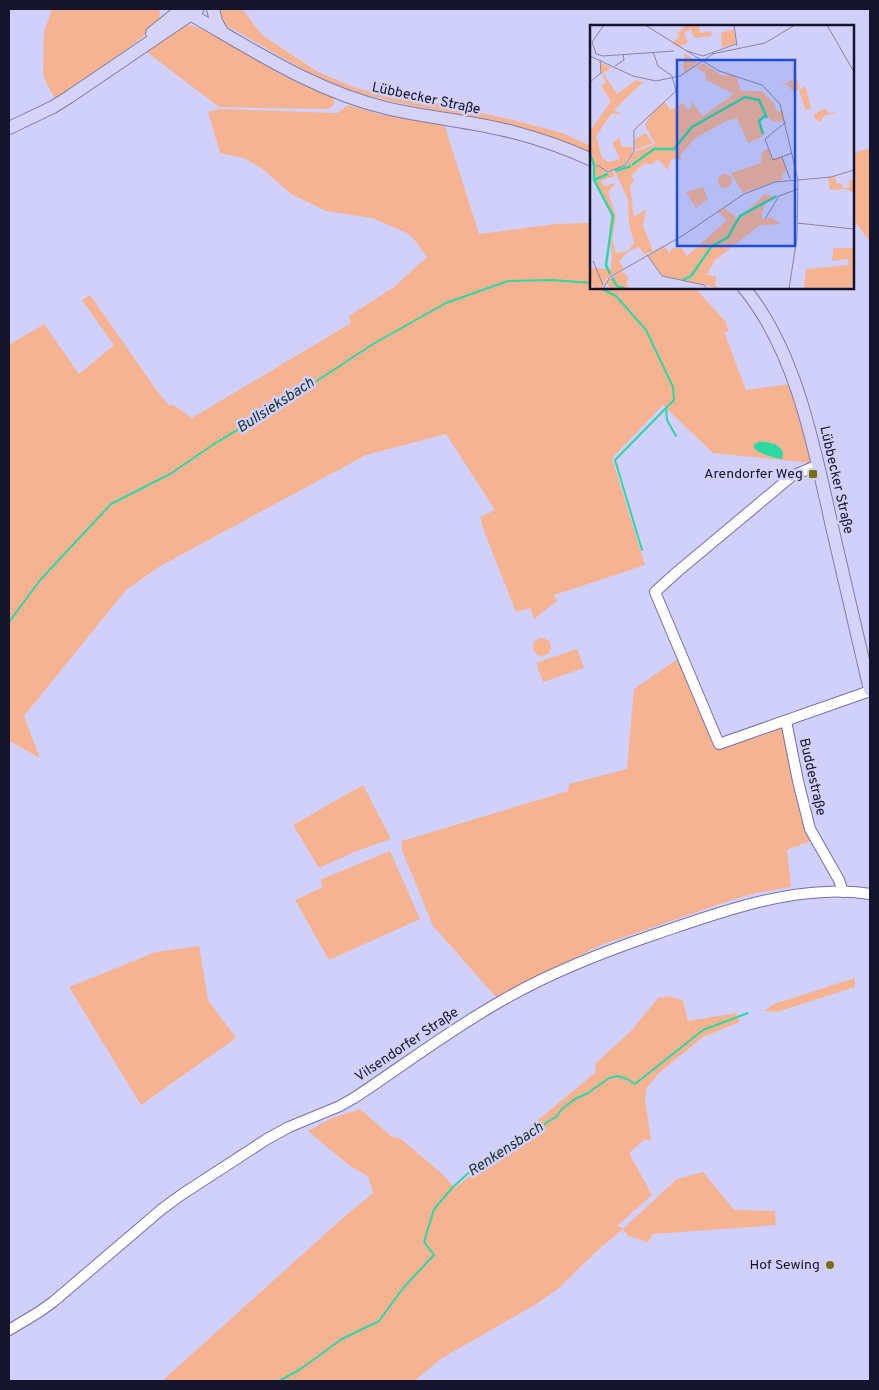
<svg xmlns="http://www.w3.org/2000/svg" width="879" height="1390" font-family="Overpass,sans-serif">
  <rect width="100%" height="100%" fill="#d1d0fa"/>
  <g fill="#f6b392">
    <path d="M52,9H159L160,16L159,21L147,33L99,72L55,99L43,76L44,32Z"/>
    <path d="M216,9H242L262,35L318,72L353,87L395,98L431,102L513,120L562,133L591,146V154C564,145 537,133 509,125C454,111 398,107 345,88C303,73 266,47 227,26L221,21Z"/>
    <path d="M189,25L205,30L282,75L334,97V105L328,109L219,107L144,50L183,26Z"/>
    <path d="M348,105L383,115L444,124L479,234L555,224L591,223L592,288H695L725,321L729,331L724,332L746,390L790,384L811,463L713,453L663,405L612,458L645,565L554,595L557,601L534,619L530,608L516,612L484,531L480,517L495,510L446,434L366,455L199,545L159,567L126,590L24,716L40,758L9,741V345L44,324L79,374L114,345L82,300L90,295L160,395L170,406L172,404L192,418L351,323L349,316L394,287L427,257L413,238L407,233L372,218L326,211L291,194L264,170L244,158L220,153L208,112L219,109L337,113Z"/>
    <path d="M870,148V242L853,219V153Z"/>
    <circle cx="542" cy="647" r="9"/>
    <path d="M577,649L584,668L543,682L536,663Z"/>
    <path d="M685,654L721,741L782,720L813,840L787,850L791,887L756,893L735,899L601,945L496,997L433,926L402,850V841L568,791L569,784L627,769L634,689Z"/>
    <path d="M363,785L391,839L354,852L319,868L293,825Z"/>
    <path d="M390,851L420,919L329,960L295,900L323,887L320,880Z"/>
    <path d="M199,946L208,1000L236,1038L141,1105L69,987L156,952Z"/>
    <path d="M855,978V987L777,1012L764,1011L774,1004Z"/>
    <path d="M670,996L683,1001L688,1021L736,1013L740,1022L703,1037L659,1073L646,1089L645,1099L651,1141L645,1139L629,1153L652,1195L617,1226L624,1228L677,1179L703,1172L734,1210L775,1211L776,1225L653,1234L648,1242L628,1236L623,1229L599,1249L559,1288L538,1303L442,1358L414,1381H162L345,1216L373,1193L368,1176L350,1166L308,1131L332,1118L360,1109L391,1136L401,1139L441,1173L455,1188L596,1072L595,1064L631,1031L658,998Z"/>
  </g>
  <path fill="#2cd8a4" d="M758,442C768,441 787,445 782,459C773,458 760,454 754,448V445Z"/>
  <g fill="none" stroke-linecap="round" stroke-linejoin="round">
    <g stroke="#2cd8a4" stroke-width="2">
      <path d="M600,288L616,296L646,330L673,387L674,400L666,408L667,420L676,436"/>
      <path d="M642,550L615,460L665,409"/>
      <path d="M9,622L41,579L111,504L170,474L214,444L303,390L373,344L446,303L508,281L552,280L592,283"/>
      <path d="M279,1381L299,1370L342,1339L379,1321L404,1287L434,1255L424,1242L434,1209L453,1187L475,1167L495,1152L524,1136L536,1134L547,1122L556,1117L562,1109L575,1099L588,1093L609,1078L618,1076L627,1079L635,1084L703,1030L748,1013"/>
    </g>
    <g stroke="#746fae" stroke-width="12">
      <g id="minor">
        <path d="M818,465L792,476L677,572L655,592L719,744L870,691"/>
        <path d="M786,721L798,781L810,829L839,880L843,892"/>
        <path d="M9,1330L39,1312L53,1302L162,1209L181,1195L267,1139L289,1127L340,1106L354,1098C404,1065 451,1029 503,1000C551,972 603,952 656,934C709,916 769,894 825,892C840,891 855,892 870,894"/>
      </g>
    </g>
    <g stroke="#807dae" stroke-width="14">
      <g id="major">
        <path d="M181,9C247,46 311,90 386,108C428,118 471,121 513,132C540,139 566,148 592,160"/>
        <path d="M213,9L216,21L222,32"/>
        <path d="M152,33L182,9"/>
        <path d="M9,128L53,107L69,97L197,10"/>
        <path d="M744,288C797,352 815,451 833,531C845,584 858,637 870,690"/>
      </g>
    </g>
    <use href="#minor" stroke="#fff" stroke-width="10"/>
    <use href="#major" stroke="#d5d3f8" stroke-width="12"/>
  </g>
  <g fill="#747011" stroke="#d1d0fa" stroke-width="2">
    <rect x="808" y="469" width="10" height="10" rx="2.5"/>
    <circle cx="830" cy="1265" r="5"/>
  </g>
  <g text-anchor="middle" dominant-baseline="central" stroke-width="5" stroke-linejoin="round" paint-order="stroke">
    <g font-size="14" fill="#16142d" stroke="#d1d0fa">
      <text transform="translate(426 99) rotate(12)">Lübbecker Straße</text>
      <text transform="translate(836 480) rotate(77)">Lübbecker Straße</text>
      <text transform="translate(812 777) rotate(77)">Buddestraße</text>
      <text transform="translate(407 1045) rotate(-34)">Vilsendorfer Straße</text>
    </g>
    <g font-size="14" fill="#16142d" stroke="#d1d0fa" text-anchor="end">
      <text x="803" y="474">Arendorfer Weg</text>
      <text x="820" y="1265">Hof Sewing</text>
    </g>
    <g font-size="15" font-style="italic" fill="#183228" stroke="#d1d0fa">
      <text transform="translate(276 406) rotate(-33)">Bullsieksbach</text>
      <text transform="translate(506 1150) rotate(-33)">Renkensbach</text>
    </g>
  </g>
  <g transform="translate(590 25)">
    <rect width="264" height="264" fill="#d1d0fa"/>
    <path d="M97,0H112L109,2L110,8L121,6L122,11L104,13L101,4L94,8L98,17L89,22L82,18L90,11L87,8ZM144,4L146,18L132,23L131,8ZM95,28L108,38L94,48L93,39ZM10,37L30,47L21,43L13,48L27,69L46,55L53,57L24,85L33,90L22,88L6,111L12,133L18,137L30,134L22,118L29,113L32,122H43L42,130L31,142L18,146L7,140L18,148L23,146L25,151L11,156L14,161L26,158L18,167L26,191L22,215L26,228L38,226L44,218L39,199L38,175L25,146L37,139L45,127L65,119L55,100L62,88L75,77L80,85L93,78L98,85L102,81L99,74L113,91L144,69L116,55V49L106,42L113,38L131,50L146,51L151,66H172L184,78L187,87L193,86L195,97L182,96L175,89L169,96L173,111L158,118L147,93L136,96L104,114L90,131L92,136L86,133L81,135L78,145L68,134L61,140L56,138L49,143L41,151L44,156L40,161L44,192L56,184L53,201L63,226L55,230L49,222L39,226L29,236L34,243L16,254L12,264H5L0,258V243L21,244L22,230L19,204L21,189L3,155L4,140L0,133V106L21,76L11,61L16,57L12,49ZM202,41L210,63L204,68L197,59L189,62L204,54ZM215,61L221,83L216,86L209,66ZM236,83L238,88L248,87L234,91L230,97L226,95L223,90ZM55,108L63,118L46,125L44,115ZM178,123L183,134L192,131L196,147L192,149L193,154L153,168L141,148L171,138L172,127ZM128 156a7 7 0 1 1 14 0a7 7 0 1 1-14 0ZM245,152L247,159L251,158L253,163H259V156L264,154V168L256,164L240,165L238,153ZM113,162L118,174L106,183L96,167ZM175,169L186,172L175,179L171,190L174,195L181,192L191,199L170,200L124,236L117,250L126,251L125,261L133,264L73,251L58,231L74,221L79,228L83,223H92L97,231L137,195L128,187L135,183L148,194ZM243,223H264V259L260,264H214L216,244L259,240L258,234L242,236ZM32,246L39,253L36,258L40,264H21L15,257Z" fill="#f6b392"/>
    <path fill="none" stroke="#2cd8a4" stroke-width="2.5" d="M173,109L169,96L176,90M0,129L4,140V155L23,191L16,240L20,249M42,140L64,124H84L102,102L155,72L169,75L177,93M25,146L41,141M4,155L18,149M22,253L27,261L35,264M93,255L101,251L121,222L138,212L150,191L187,171"/>
    <path fill="none" stroke="#8685a8" stroke-width="1" d="M14,0L2,17L6,29L13,31L84,26M55,0L129,46L172,60L190,79L208,155L207,212L199,264M144,0L147,21M237,0L264,47M97,26L113,31L146,19M122,29L175,18L205,0M0,31L43,51L66,56L90,51L123,29M25,41L34,35L33,29M0,57L11,48L10,35M196,97L175,114L183,135L202,128M192,132L200,154M7,140L18,147L35,140L44,127V105L86,66L82,51L68,41L63,27M208,155L241,152L264,145M175,194L189,171L208,164M207,198L264,204M57,230L72,251L114,260L117,264M3,236L13,260M13,264L20,252L92,211L154,169L185,157L208,155"/>
    <path fill="#1d4ed8" fill-opacity="0.15" stroke="#1d4ed8" stroke-width="2.5" d="M87,35H205V221H87Z"/>
    <rect width="264" height="264" fill="none" stroke="#16142d" stroke-width="2.5"/>
  </g>
  <rect width="879" height="1390" fill="none" stroke="#16142d" stroke-width="20"/>
</svg>
